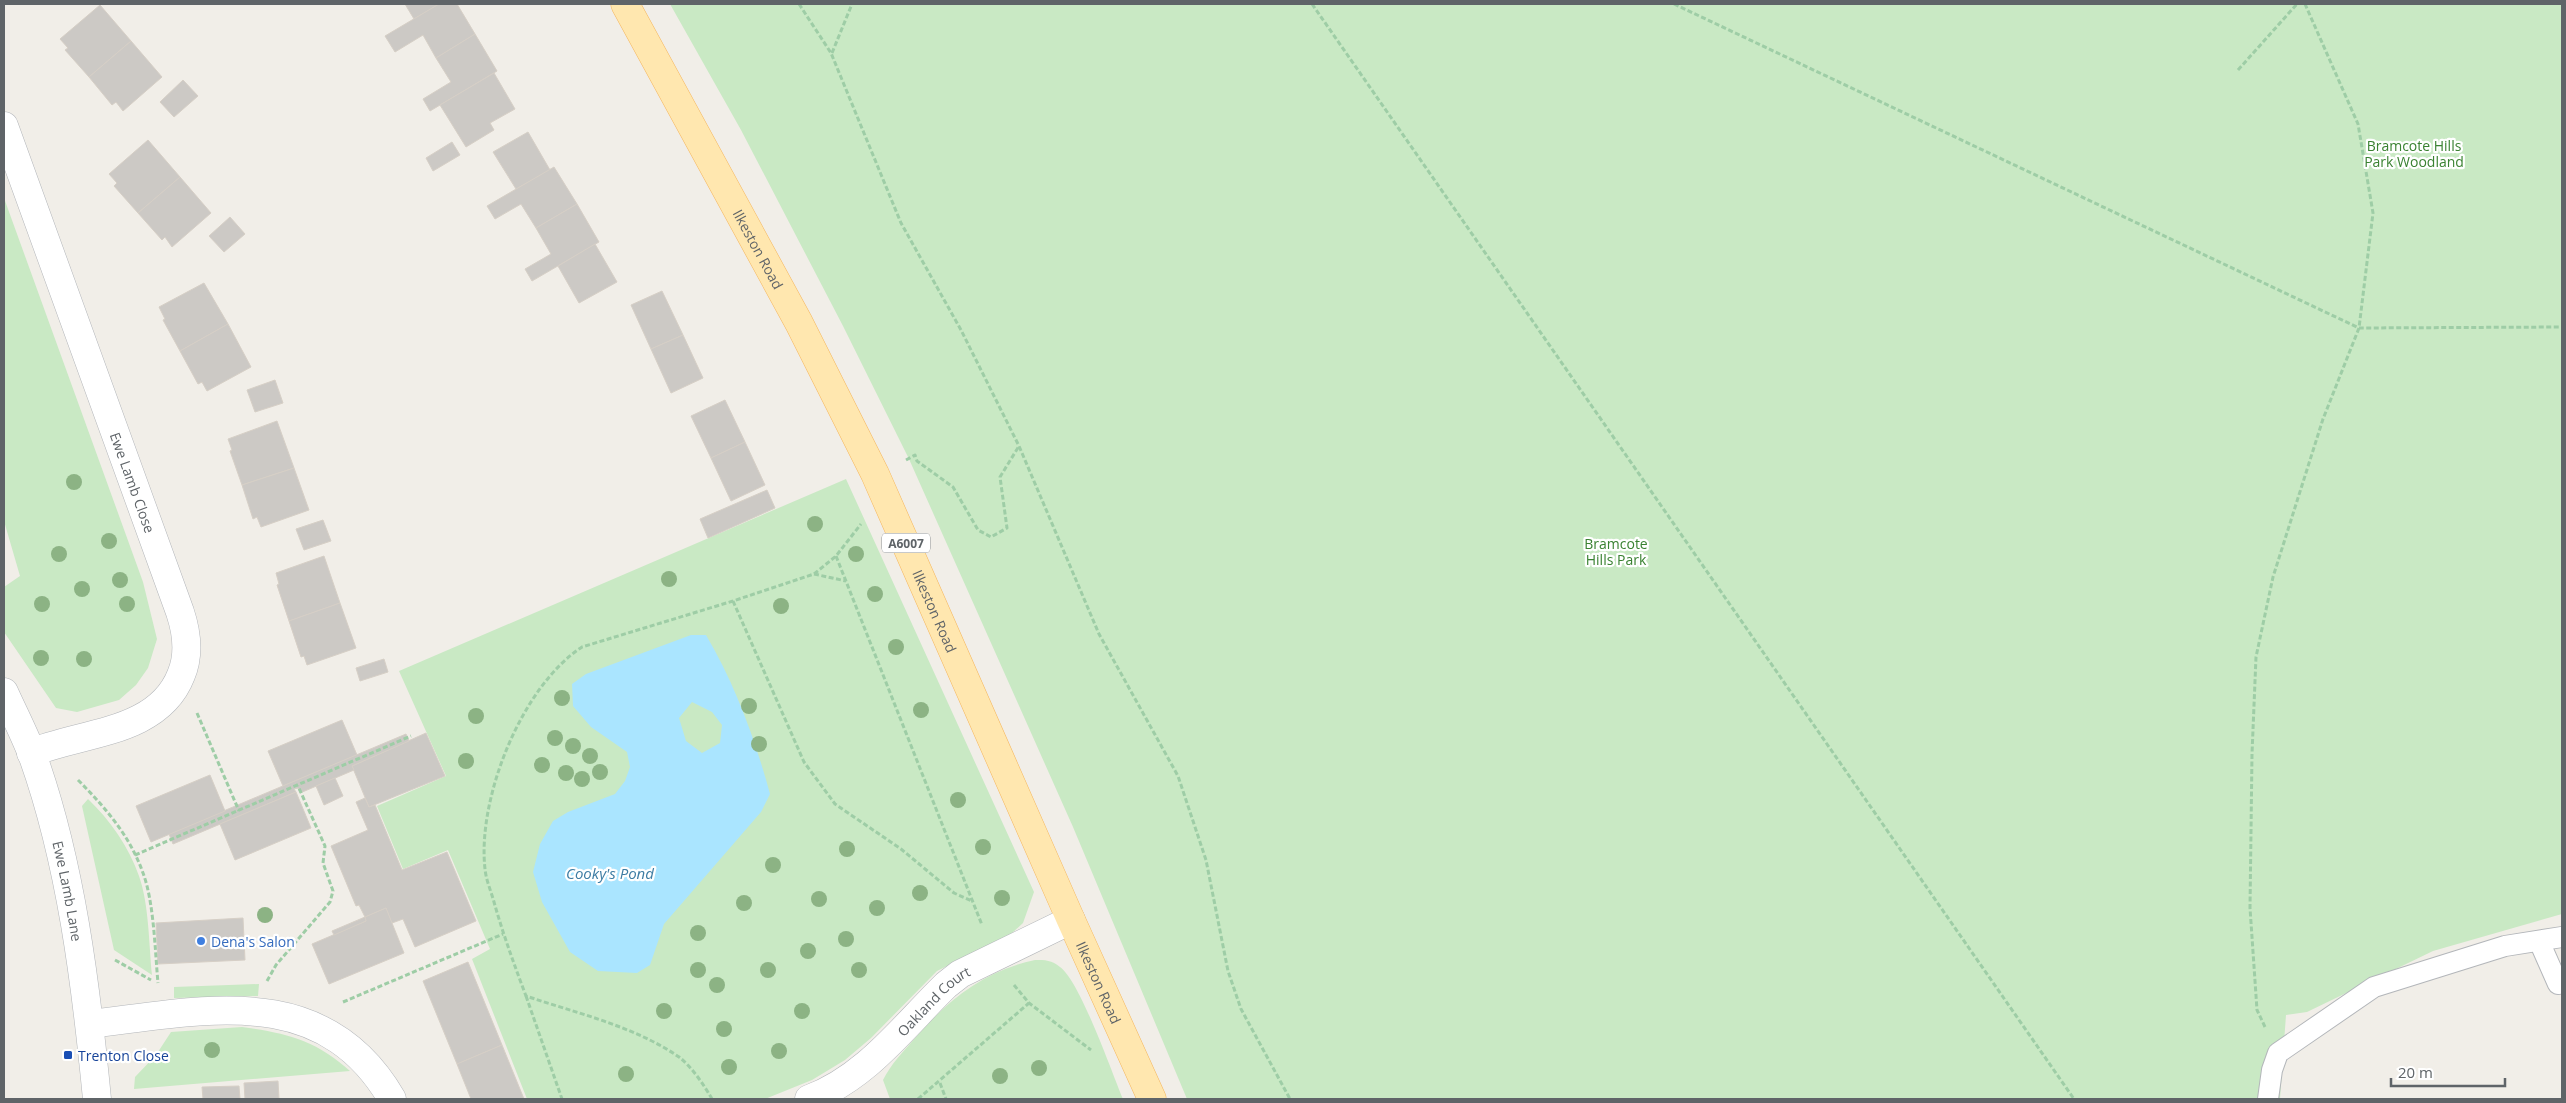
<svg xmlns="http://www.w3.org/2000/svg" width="2566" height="1103" font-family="'Open Sans',sans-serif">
  <rect width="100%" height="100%" fill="#f1eee8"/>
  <g fill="#c9e9c4">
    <path d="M670,4H2562V914L2433,951L2307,1012L2286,1015L2280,1099H1187L1073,827L909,459L843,326L741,130Z"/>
    <path d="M4,198L143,582L157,639L148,668L136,685L119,700L77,712L56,708L4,632V587L20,576L4,521Z"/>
    <path d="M846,479L1034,892L1023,923L1011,934L937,971L871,1038L845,1060L812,1080L765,1099H527L472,959L490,949L448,850L403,869L377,806L446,776L399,671Z"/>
    <path d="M88,799C110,820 129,847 139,876C149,904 149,945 152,975L114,950L82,806Z"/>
    <path d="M1035,960C1045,960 1052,960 1060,967C1080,981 1112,1073 1123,1099H890L883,1080C891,1064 903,1052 915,1038C949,999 984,971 1035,960Z"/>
    <path d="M259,984L258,996L174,998V987Z"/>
    <path d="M242,1027C286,1033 316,1040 350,1071L134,1089L135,1077L156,1055L171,1032Z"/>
  </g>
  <path fill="#aae5ff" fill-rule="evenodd" d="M691,635H706C735,684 755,739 770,794L761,812L664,924L650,965L637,973L598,971L570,952L542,902L533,872L540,844L553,821L568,812L615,794L625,781L630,767L627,752L591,727L573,706L572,684L586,674ZM692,702L712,712L722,725L720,743L702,753L686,741L679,718Z"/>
  <g fill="#ccc9c5" stroke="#d6cfc6">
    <path d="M405,4H439L414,19Z"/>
    <path d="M439,4H457L475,34L436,58L423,35L395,52L385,36Z"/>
    <path d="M100,5L131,41L89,77L65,50L68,48L60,39Z"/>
    <path d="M475,34L497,71L430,111L423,99L451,82L436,58Z"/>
    <path d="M131,41L162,77L123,111L116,102L112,105L89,77Z"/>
    <path d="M494,73L515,109L490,123L494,130L466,147L440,105Z"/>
    <path d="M183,80L198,96L174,117L160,102Z"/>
    <path d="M528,132L550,170L516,189L493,152Z"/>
    <path d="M148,140L180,177L138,213L114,186L117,183L109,174Z"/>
    <path d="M452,142L460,155L433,171L426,158Z"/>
    <path d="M554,167L577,204L536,228L521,204L495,219L487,206Z"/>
    <path d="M180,177L211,213L172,247L165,237L162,240L138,213Z"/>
    <path d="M577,204L599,242L532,281L525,269L551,254L536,228Z"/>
    <path d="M230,217L245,234L224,252L209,236Z"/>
    <path d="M595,244L617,282L579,303L558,266Z"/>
    <path d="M204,283L228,324L180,351L163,320L165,319L159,307Z"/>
    <path d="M662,291L683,335L651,349L631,305Z"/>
    <path d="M228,324L251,367L207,391L202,382L198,384L180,351Z"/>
    <path d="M683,335L703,378L671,393L651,349Z"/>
    <path d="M275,380L283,403L255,412L247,390Z"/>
    <path d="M725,400L745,442L711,458L691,416Z"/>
    <path d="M277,421L294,468L242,485L230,451L232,450L228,439Z"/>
    <path d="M745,442L765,485L731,501L711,458Z"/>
    <path d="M294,468L309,510L261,527L257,517L253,519L242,485Z"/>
    <path d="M767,490L775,508L708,538L700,519Z"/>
    <path d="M323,520L331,541L304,550L296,529Z"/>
    <path d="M324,556L340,603L289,621L277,585L279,584L276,573Z"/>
    <path d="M340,603L356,648L307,665L304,656L301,657L289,621Z"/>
    <path d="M384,659L388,672L360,681L356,668Z"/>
    <path d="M342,720L357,755L283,786L268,751Z"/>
    <path d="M426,733L445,776L369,807L352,766Z"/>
    <path d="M406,734L409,741L352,766L354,770L300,793L298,788L294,789L296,792L173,844L169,834Z"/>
    <path d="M210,775L225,811L151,842L136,806Z"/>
    <path d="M335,778L343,796L324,805L316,786Z"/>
    <path d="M296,792L311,828L235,860L220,824Z"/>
    <path d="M365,798L369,807L375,805L402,870L447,852L476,921L415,947L403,919L392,923L386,908L365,917L359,905L356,906L331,846L368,830L356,802Z"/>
    <path d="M386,908L404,953L329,984L312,944L366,921L365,917Z"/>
    <path d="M365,917L366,921L334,935L332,931Z"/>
    <path d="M243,918L245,960L158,964L156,923Z"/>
    <path d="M468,962L502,1045L457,1064L423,981Z"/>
    <path d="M502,1045L524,1099H471L457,1064Z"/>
    <path d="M278,1081L279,1099H245L244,1083Z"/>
    <path d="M239,1086L240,1099H203L202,1087Z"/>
  </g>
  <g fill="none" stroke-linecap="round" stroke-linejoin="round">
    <g stroke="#b3b6ba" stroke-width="22">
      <g id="service">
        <path d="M2539,941L2558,984"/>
        <path d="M2268,1099L2272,1070L2278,1053L2374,987L2505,946L2562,937"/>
      </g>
    </g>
    <g stroke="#b3b6ba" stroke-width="29">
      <g id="minor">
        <path id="s1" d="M4,126L180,612C187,633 190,654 181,675C158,734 81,732 31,753"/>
        <path d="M90,1024C203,1011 323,980 392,1099"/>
        <path id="s2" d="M809,1099C866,1078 903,1027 946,985L960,974L1071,920"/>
      </g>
    </g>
    <g stroke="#b3b6ba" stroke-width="29">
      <g id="tertiary">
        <path id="s3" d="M4,692C13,712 24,733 32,754C71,862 86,985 97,1099"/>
      </g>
    </g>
    <g stroke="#f5b65d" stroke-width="29">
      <g id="primary">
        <path id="s4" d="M625,4L799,323L875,474L1071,920L1152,1099"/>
      </g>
    </g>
    <g stroke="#9ecda6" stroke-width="3" stroke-dasharray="5 2.5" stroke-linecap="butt">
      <path d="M799,4L831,53L901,223L961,330L1019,446L1099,634L1178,776L1206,860L1228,971L1241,1009L1290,1099"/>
      <path d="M1312,4L2074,1099"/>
      <path d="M1674,4L2359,328L2562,327"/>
      <path d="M832,53L852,4"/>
      <path d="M2238,70L2297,4"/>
      <path d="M906,460L915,455L917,461L953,487L978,530L991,537L1007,528L1000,477L1019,446"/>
      <path d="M836,556L982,925"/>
      <path d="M814,574L846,581"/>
      <path d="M733,601L804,762L835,804L901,849L954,893L972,901"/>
      <path d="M197,713L239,811"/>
      <path d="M78,780C105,807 130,836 143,873C154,902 155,951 158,983"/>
      <path d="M135,855L411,736"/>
      <path d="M115,960L151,980"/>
      <path d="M267,981L276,965L330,902L333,891L323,863L325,846L298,786"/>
      <path d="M1014,985L1029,1003L1091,1050"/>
      <path d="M526,996L562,1099"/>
      <path d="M343,1002L503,934"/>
      <path d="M2265,1027L2257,1010L2250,908L2252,754L2256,657L2273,577L2323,419L2359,328L2373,213L2358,124L2305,4"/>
      <path d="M940,1083L946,1099"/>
      <path d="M712,1099C704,1085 692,1067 679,1057C634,1026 576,1013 526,996C514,964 503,934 494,902C491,891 486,880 485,869C477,798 522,686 582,647L733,601L814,574L836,556L861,524"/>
      <path d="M918,1099L1029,1003"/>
    </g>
    <use href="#service" stroke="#fff" stroke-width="20"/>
    <use href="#minor" stroke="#fff" stroke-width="28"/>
    <use href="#tertiary" stroke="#fff" stroke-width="28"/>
    <use href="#primary" stroke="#ffe7af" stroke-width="28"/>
  </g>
  <g fill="#8cb384">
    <circle cx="74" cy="482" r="8"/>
    <circle cx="815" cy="524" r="8"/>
    <circle cx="109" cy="541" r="8"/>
    <circle cx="59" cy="554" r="8"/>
    <circle cx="856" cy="554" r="8"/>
    <circle cx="669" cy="579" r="8"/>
    <circle cx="120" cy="580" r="8"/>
    <circle cx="82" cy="589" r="8"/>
    <circle cx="875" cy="594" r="8"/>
    <circle cx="42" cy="604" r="8"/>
    <circle cx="127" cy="604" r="8"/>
    <circle cx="781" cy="606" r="8"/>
    <circle cx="896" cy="647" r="8"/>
    <circle cx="41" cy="658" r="8"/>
    <circle cx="84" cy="659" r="8"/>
    <circle cx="562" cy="698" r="8"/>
    <circle cx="749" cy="706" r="8"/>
    <circle cx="921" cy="710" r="8"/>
    <circle cx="476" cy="716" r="8"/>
    <circle cx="555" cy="738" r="8"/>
    <circle cx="759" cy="744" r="8"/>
    <circle cx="573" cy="746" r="8"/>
    <circle cx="590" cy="756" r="8"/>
    <circle cx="466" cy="761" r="8"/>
    <circle cx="542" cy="765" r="8"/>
    <circle cx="600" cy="772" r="8"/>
    <circle cx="566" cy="773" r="8"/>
    <circle cx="582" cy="779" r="8"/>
    <circle cx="958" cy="800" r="8"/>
    <circle cx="983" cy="847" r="8"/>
    <circle cx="847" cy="849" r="8"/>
    <circle cx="773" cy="865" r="8"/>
    <circle cx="920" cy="893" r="8"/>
    <circle cx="1002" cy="898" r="8"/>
    <circle cx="819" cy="899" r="8"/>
    <circle cx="744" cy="903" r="8"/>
    <circle cx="877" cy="908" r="8"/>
    <circle cx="265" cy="915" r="8"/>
    <circle cx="698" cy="933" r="8"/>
    <circle cx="846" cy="939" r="8"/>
    <circle cx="808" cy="951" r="8"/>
    <circle cx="698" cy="970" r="8"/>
    <circle cx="768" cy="970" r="8"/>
    <circle cx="859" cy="970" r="8"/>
    <circle cx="717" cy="985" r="8"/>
    <circle cx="664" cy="1011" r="8"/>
    <circle cx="802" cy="1011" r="8"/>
    <circle cx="724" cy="1029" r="8"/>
    <circle cx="212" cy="1050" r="8"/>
    <circle cx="779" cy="1051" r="8"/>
    <circle cx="729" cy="1067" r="8"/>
    <circle cx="1039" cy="1068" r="8"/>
    <circle cx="626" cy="1074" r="8"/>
    <circle cx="1000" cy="1076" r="8"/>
  </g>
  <circle fill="#3f7fe0" stroke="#fff" stroke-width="2" cx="201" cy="941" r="5"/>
  <rect fill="#1a4fb4" stroke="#fff" stroke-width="2" x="63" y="1050" width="10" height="10" rx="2.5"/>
  <g text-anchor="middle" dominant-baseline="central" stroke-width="4.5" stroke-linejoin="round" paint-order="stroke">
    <rect fill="#fff" stroke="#8f9295" stroke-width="1" x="882" y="533.5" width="48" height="19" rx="4"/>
    <g font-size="12" font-weight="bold" fill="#5f6468">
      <text x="906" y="543">A6007</text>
    </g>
    <g font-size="14" fill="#3a8232" stroke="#fff">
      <text x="2414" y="145">Bramcote Hills<tspan x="2414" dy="16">Park Woodland</tspan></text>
      <text x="1616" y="543">Bramcote<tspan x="1616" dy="16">Hills Park</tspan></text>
    </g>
    <g font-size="14" fill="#5f6468" stroke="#fff">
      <text stroke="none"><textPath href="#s4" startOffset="279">Ilkeston Road</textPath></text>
      <text stroke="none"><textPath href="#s1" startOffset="379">Ewe Lamb Close</textPath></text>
      <text stroke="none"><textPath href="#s4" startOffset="682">Ilkeston Road</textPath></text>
      <text stroke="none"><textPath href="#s3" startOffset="210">Ewe Lamb Lane</textPath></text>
      <text stroke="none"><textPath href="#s4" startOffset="1088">Ilkeston Road</textPath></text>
      <text stroke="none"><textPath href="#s2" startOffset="160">Oakland Court</textPath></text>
    </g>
    <g font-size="14" fill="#366cbe" stroke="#fff" text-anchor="start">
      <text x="211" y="941">Dena's Salon</text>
    </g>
    <g font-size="14" fill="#164399" stroke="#fff" text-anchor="start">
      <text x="78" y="1055">Trenton Close</text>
    </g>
    <g font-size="15" font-style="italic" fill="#3d7ca3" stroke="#fff">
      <text x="610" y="873">Cooky's Pond</text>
    </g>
  </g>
  <rect width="2566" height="1103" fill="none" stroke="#5f6468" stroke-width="10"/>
  <path d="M2391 1078v8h114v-8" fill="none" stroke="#5f6468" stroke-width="2.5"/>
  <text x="2398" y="1078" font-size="15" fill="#5f6468" stroke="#ffffff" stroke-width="4" paint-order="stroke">20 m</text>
</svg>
